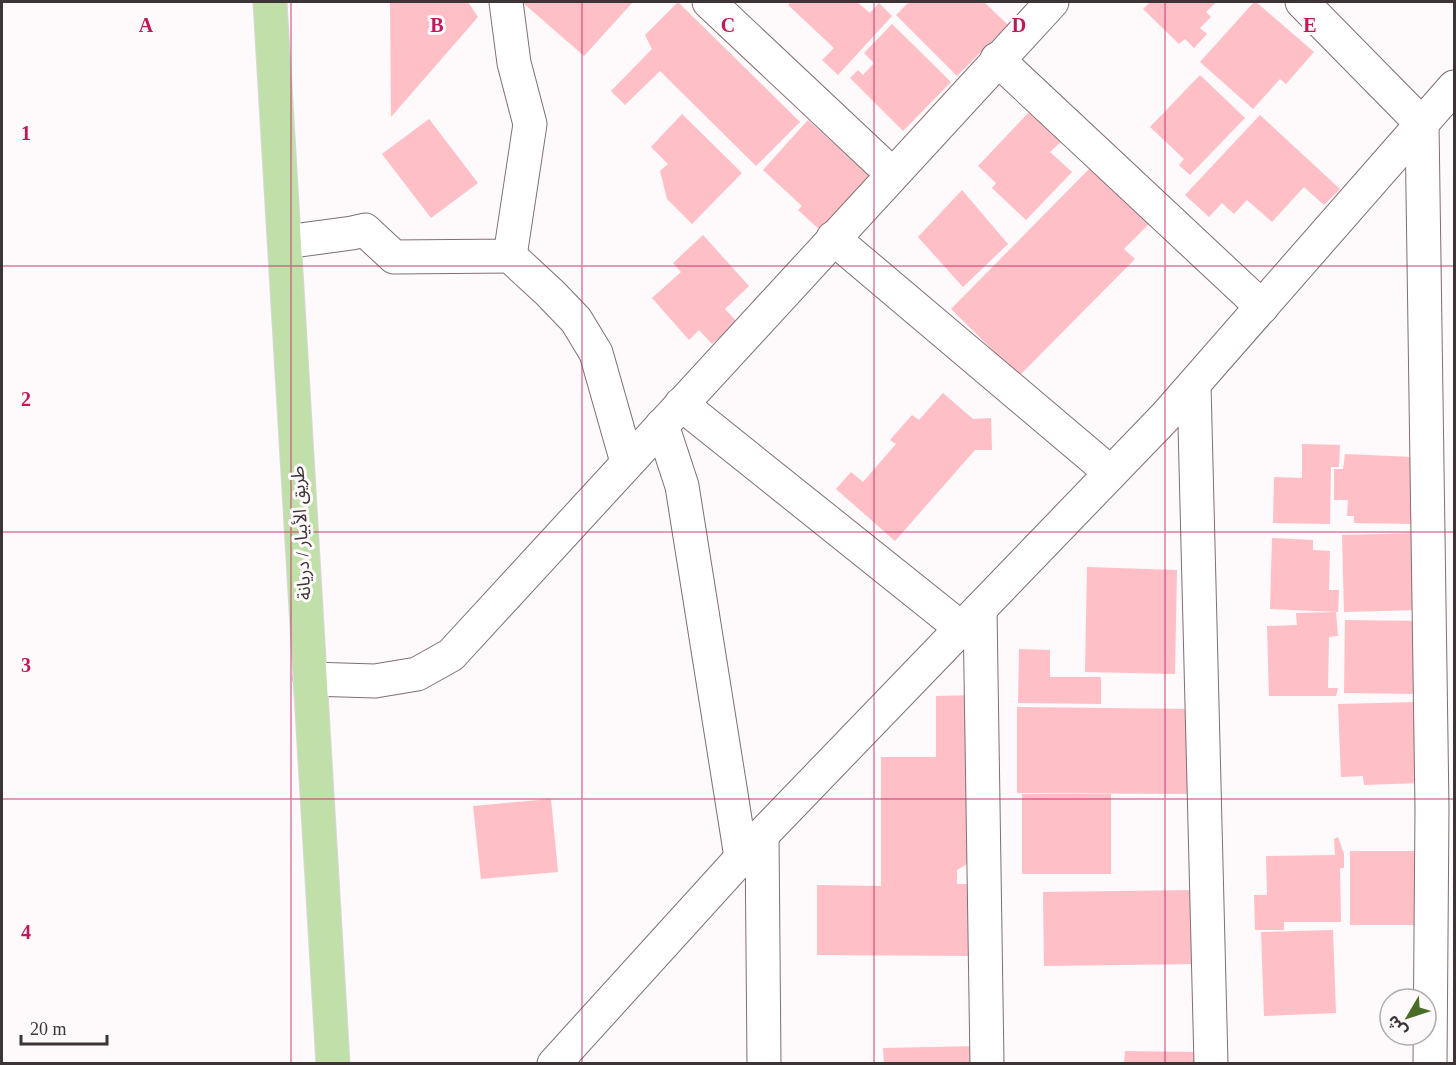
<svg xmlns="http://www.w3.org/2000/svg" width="1456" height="1065" font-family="'Times New Roman','Noto Sans Arabic',serif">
  <rect width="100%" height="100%" fill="#fef9fa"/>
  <g fill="#ffbfc7">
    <path d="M390,2H468L478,17L391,117Z"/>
    <path d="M522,2H633L584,56Z"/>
    <path d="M678,2L800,122L756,166L660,71L625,105L611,91L652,49L645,35Z"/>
    <path d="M791,2H857L870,13L879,3L892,16L838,75L822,60L834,48L788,5Z"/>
    <path d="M909,2H984L1008,25L957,76L896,15Z"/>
    <path d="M1150,2H1216L1206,12L1211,17L1200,28L1207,34L1194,48L1185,39L1179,44L1143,9Z"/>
    <path d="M1254,2H1256L1314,52L1286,84L1280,79L1253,109L1200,62Z"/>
    <path d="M892,24L951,82L903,131L850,78L858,70L863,75L874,63L864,53Z"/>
    <path d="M1200,75L1245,118L1190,175L1179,165L1184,159L1150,127Z"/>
    <path d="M1030,111L1062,141L1050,152L1072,172L1026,220L992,188L996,183L978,166Z"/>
    <path d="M682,114L742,173L692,224L667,199L660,171L668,164L651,147Z"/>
    <path d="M1260,115L1340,189L1324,205L1304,187L1272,222L1247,200L1234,214L1222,203L1209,217L1185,195Z"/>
    <path d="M429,119L478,183L431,218L382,154Z"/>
    <path d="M808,120L871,177L821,231L798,210L802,206L763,170Z"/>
    <path d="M1094,164L1152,221L1124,249L1135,259L1019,376L951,309Z"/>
    <path d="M962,190L1008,244L963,287L918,237Z"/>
    <path d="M703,235L749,286L725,309L737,322L712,344L699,330L689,340L652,298L681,272L673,263Z"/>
    <path d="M943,393L973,419L991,418L992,450H975L895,541L836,489L851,472L863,482L896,444L890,440L912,415L919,420Z"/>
    <path d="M1302,444L1340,445L1339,467H1331L1330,524L1273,523L1274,477L1302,478Z"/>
    <path d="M1345,454L1413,457L1415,524L1354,523V516H1347L1348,500H1334V469H1343Z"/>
    <path d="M1416,533L1418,610L1344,612L1342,535Z"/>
    <path d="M1272,538L1313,540V550L1330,551L1329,590H1339L1338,612L1270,609Z"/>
    <path d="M1087,567L1177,570L1175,674L1085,672Z"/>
    <path d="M1336,612L1338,636L1329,637L1328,688H1338L1336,696H1269L1267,626L1297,625L1296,613Z"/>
    <path d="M1345,620L1416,621L1415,694L1344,693Z"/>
    <path d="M1019,649L1050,650V677H1101V704L1018,703Z"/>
    <path d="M976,695V859L957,870V884H974L975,956L817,955V885L881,886V757H936V696Z"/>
    <path d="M1418,702L1421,783L1364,785L1363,776L1341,777L1338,704Z"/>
    <path d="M1017,707L1192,709L1191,794L1017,793Z"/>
    <rect x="1022" y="794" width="89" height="80"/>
    <path d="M551,799L558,872L481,879L473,806Z"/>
    <path d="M1338,837L1344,854V868H1340L1341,922H1284V930H1255L1254,895H1267L1266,856L1335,855L1334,839Z"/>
    <path d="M1350,851H1430L1429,925H1350Z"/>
    <path d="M1196,890L1198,964L1044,966L1043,892Z"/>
    <path d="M1333,930L1336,1013L1264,1016L1261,932Z"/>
    <path d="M980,1046V1064H884L883,1048Z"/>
    <path d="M1125,1051L1194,1052V1064H1124Z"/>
  </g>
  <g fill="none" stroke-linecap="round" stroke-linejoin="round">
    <g stroke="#826e70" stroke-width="35">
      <g id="minor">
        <path d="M709,2L892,174"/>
        <path d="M1302,2L1422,124L1432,808L1430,1064"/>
        <path d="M997,59L1262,307"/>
        <path d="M833,238L1111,473"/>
        <path d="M285,242L352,233L365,230L394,257L510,256L530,124L514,63L506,2"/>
        <path d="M510,256L550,293L576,320L596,353L627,462"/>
        <path d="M1194,385L1211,1064"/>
        <path d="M681,404L961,628"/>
        <path d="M662,425L682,486L741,857"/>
        <path d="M980,609L987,1064"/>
        <path d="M310,679L375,681L417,674L451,655L1052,2"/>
        <path d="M762,835L764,1064"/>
        <path d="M554,1064L762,835L1165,417L1454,87"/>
      </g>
    </g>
    <g stroke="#d8d6d7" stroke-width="35">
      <path id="primary" d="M270,2L333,1064"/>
    </g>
    <use href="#minor" stroke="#fff" stroke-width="33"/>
    <use href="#primary" stroke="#c1e0a9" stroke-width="33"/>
  </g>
  <path fill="none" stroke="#c2185b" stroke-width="1.5" stroke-opacity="0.55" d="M291,2V1064M582,2V1064M874,2V1064M1165,2V1064M2,266H1454M2,532H1454M2,799H1454"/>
  <g text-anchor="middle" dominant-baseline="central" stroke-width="6" stroke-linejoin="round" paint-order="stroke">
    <g font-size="18" fill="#3d3435" stroke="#fef9fa">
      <text transform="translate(301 533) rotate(-93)">طريق الأبيار / دريانة</text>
    </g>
  </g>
  <g font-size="20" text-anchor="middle" font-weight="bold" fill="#c2185b" stroke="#fef9fa" stroke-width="6" stroke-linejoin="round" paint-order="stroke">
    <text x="146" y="32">A</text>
    <text x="437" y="32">B</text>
    <text x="728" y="32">C</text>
    <text x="1019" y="32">D</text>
    <text x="1310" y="32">E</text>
    <text x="26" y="140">1</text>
    <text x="26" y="406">2</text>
    <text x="26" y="672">3</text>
    <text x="26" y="939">4</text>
  </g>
  <rect width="1456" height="1065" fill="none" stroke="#3d3435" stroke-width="6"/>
  <g transform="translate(1408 1017) rotate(231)"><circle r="28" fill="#fef9fa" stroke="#b1aaab" stroke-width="1.5"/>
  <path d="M0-4.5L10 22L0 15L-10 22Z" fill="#486d27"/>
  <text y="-9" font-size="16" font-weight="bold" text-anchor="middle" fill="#3d3435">ش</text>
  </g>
  <path d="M21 1035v9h86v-9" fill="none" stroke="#3d3435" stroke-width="3"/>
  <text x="30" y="1035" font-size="18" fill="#3d3435" stroke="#fef9fa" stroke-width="4.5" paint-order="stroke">20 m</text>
</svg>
